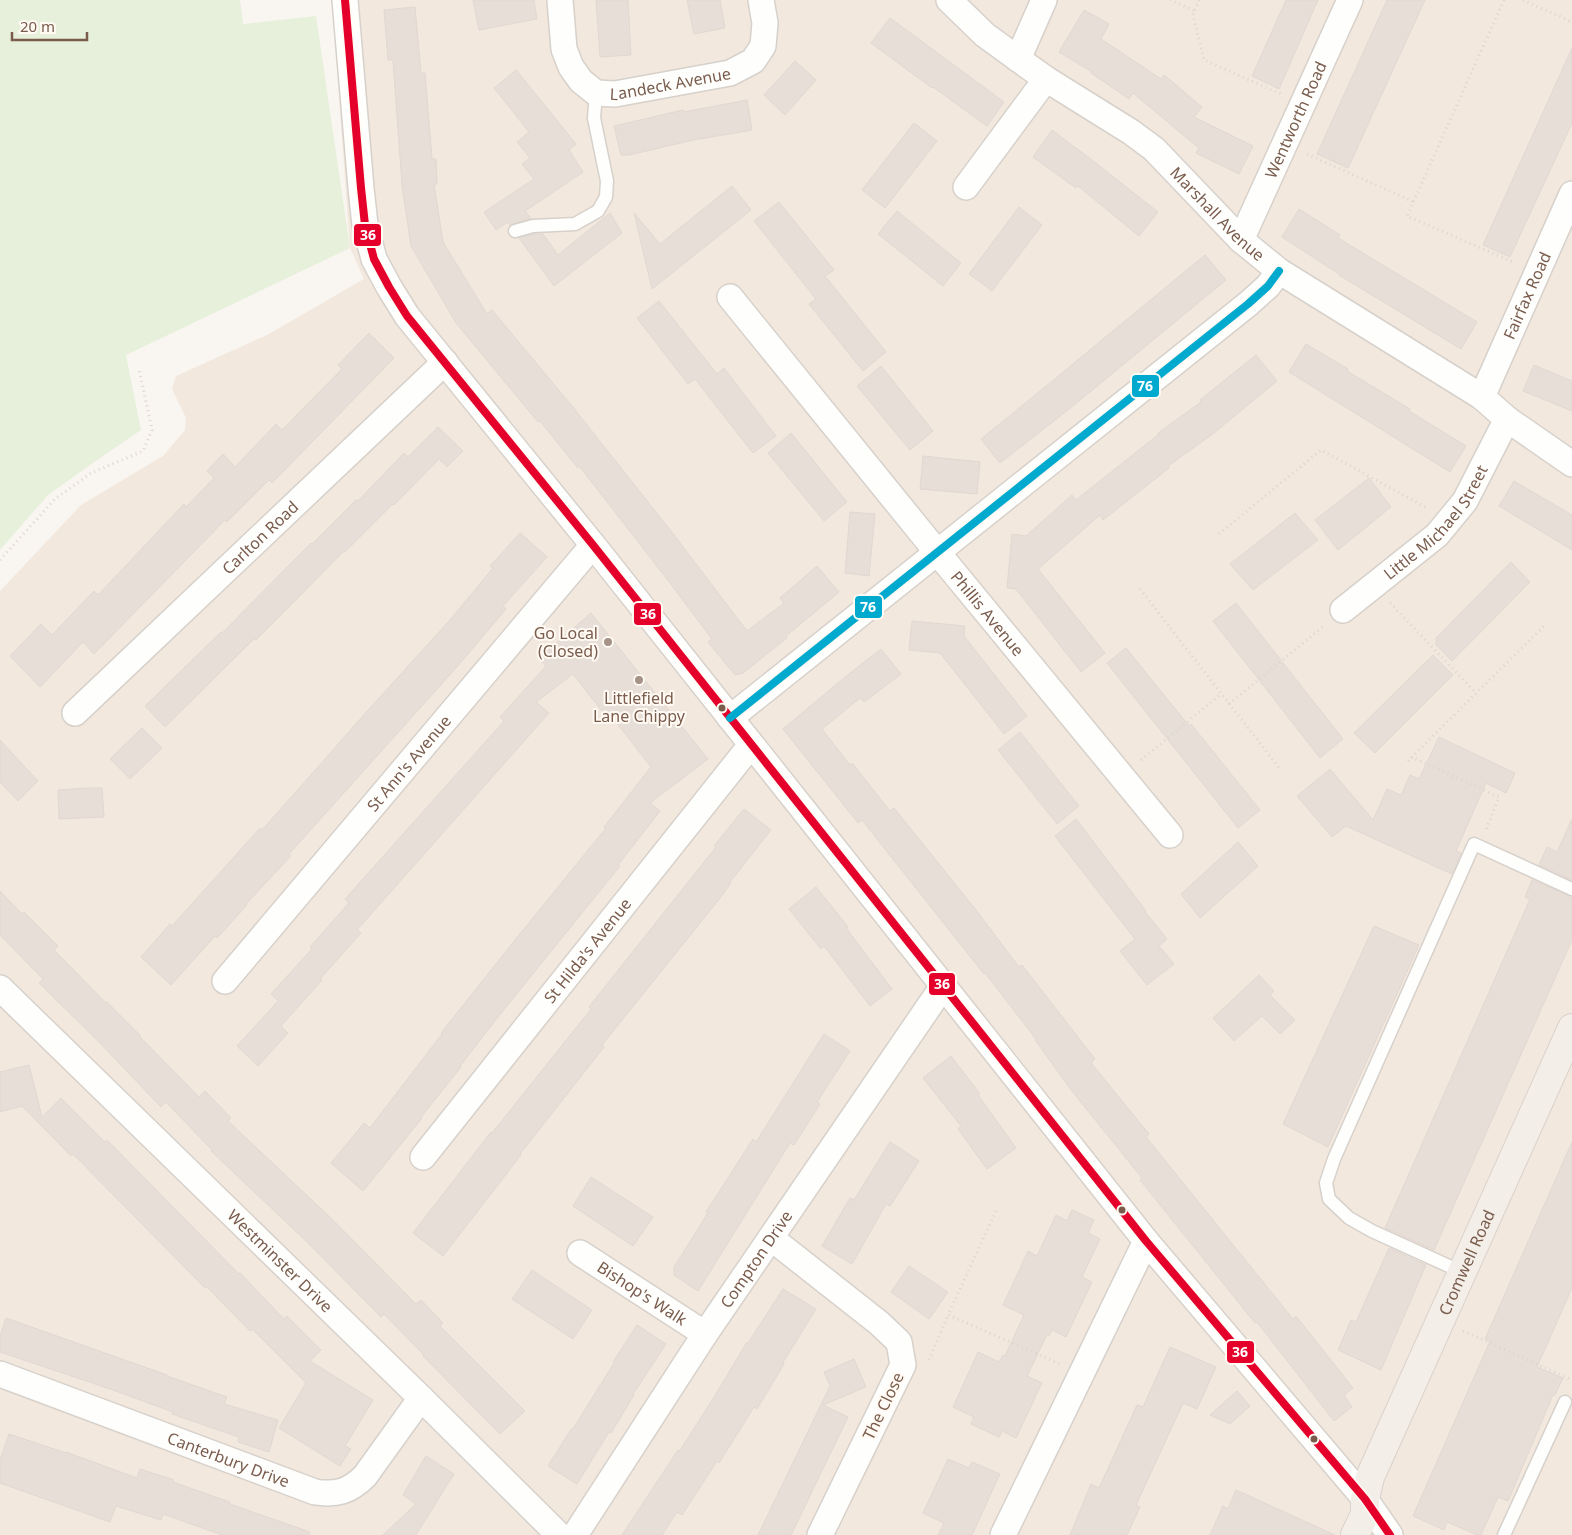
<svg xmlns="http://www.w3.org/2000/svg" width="1572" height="1535" font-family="'Noto Sans',sans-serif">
  <rect width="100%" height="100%" fill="#f9f5f0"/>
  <path fill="#f2e8de" d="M332,0H1572V1535H0V591L81,505L163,456L185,430L186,418L172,389L176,376L267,335L364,279L350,248Z"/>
  <path fill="#e7f0db" d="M0,0H240L243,24L316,16L350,248L126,355L141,430L90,465L48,495L0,550Z"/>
  <g fill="#e6ded7" stroke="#e2d8d2">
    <path d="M473,0H534L537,19L479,30Z"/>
    <path d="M596,0H628L631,55L600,57Z"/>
    <path d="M687,0H720L725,28L694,34Z"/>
    <path d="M1286,0H1318L1279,89L1252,76Z"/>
    <path d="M1387,0H1425L1348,168L1317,154Z"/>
    <path d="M415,7L421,73H425L432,159H436L437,184H434L443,242L487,314L492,310L572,406L671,531L747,631L784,603L780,598L817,566L839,592L786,636L787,638L743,673L735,675L708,642L712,639L670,583L580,467H577L540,421L538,422L456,323L411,246L402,185L393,60H388L384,10Z"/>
    <path d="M1084,10L1109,24L1101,39L1161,79L1164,75L1202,107L1194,117L1253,146L1239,174L1196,153L1199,148L1133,93L1129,99L1091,73L1092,72L1059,52Z"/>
    <path d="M890,18L1004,102L987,126L933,87L932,88L871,43Z"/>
    <path d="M1572,48V123L1510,257L1483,245Z"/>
    <path d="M795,61L816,80L785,115L764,95Z"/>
    <path d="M516,70L576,144L569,150L583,172L525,211L531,218L510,225L508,222L496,230L484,212L534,179L522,164L530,158L517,142L529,132L494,88Z"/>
    <path d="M747,100L752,130L700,139L702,138L629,155H621L614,126L683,110L684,112Z"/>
    <path d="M914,123L937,141L885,208L862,190Z"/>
    <path d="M1052,130L1092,160L1158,212L1139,236L1078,186L1076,188L1033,157Z"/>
    <path d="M732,186L751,210L652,289L634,213L660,244Z"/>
    <path d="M779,202L834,270L825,276L886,352L863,371L809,304L816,299L754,221Z"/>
    <path d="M1019,207L1042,225L992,291L969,274Z"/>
    <path d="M1299,209L1340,235L1338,238L1477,322L1461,349L1339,275V274L1282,237Z"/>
    <path d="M897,211L961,263L943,286L878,234Z"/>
    <path d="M610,213L622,233L554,286L519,238L534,234H543L558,255Z"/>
    <path d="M1205,255L1226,280L1068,410L1000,463L981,439L1056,378Z"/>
    <path d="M659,301L717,374L724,368L776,436L753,453L695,379L688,384L637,318Z"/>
    <path d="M369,333L394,358L272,483L269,480L227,522L225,520L94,654L83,642L40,687L10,656L41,624L52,635L94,591L98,595L184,504L186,507L214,478L207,471L223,454L235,467L276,424L282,430L342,369L338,365Z"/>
    <path d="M1306,344L1348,369L1347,371L1410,409L1409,411L1466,446L1450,472L1289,372Z"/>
    <path d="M1256,355L1277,381L1214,433L1168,466L1169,468L1103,520L1100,515L1038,569L1105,653L1081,672L1016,589L1007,588L1012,534L1026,536L1072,495L1076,500L1159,434L1158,433L1201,402L1200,400Z"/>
    <path d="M1534,365L1572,381V411L1523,391Z"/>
    <path d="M881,366L933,431L910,450L857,386Z"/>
    <path d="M438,427L463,451L447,467L439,459L394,505L393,504L345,552L344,551L272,624L256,640L254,639L165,727L145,706L221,632L222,633L311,543L312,544L356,500L358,501L404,453L408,457Z"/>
    <path d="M791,433L847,502L824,521L768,453Z"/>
    <path d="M923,456L980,462L977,494L920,489Z"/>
    <path d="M1369,478L1391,507L1338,550L1315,520Z"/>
    <path d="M1514,481L1572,515V550L1499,506Z"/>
    <path d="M850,512L875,514L869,576L845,573Z"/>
    <path d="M1295,513L1318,540L1253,590L1230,564Z"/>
    <path d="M520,533L547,557L503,606L506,609L456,668L289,854L291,856L246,904L247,905L217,938L215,936L171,985L141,957L170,924L172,926L260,828L262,830L318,767L361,718L450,620L493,568L490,566Z"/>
    <path d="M1511,562L1530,582L1452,661L1436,645V638Z"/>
    <path d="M1236,603L1343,739L1320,758L1213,621Z"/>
    <path d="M591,613L708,759L650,803L660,811L618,865L620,866L498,1017L460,1066L461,1067L421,1117L422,1118L363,1191L331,1163L364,1123L370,1128L442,1034L441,1033L511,945L606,828L604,827L651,767L605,708L602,711L573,674L536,702L549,713L357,930L361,933L320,979L322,980L281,1026L288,1033L258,1066L237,1046L278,1001L271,994L312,949L310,947L349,903L345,899L504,721L500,717L546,666L539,658Z"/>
    <path d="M912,621L965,626L964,636L1027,716L1004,734L940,653L909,650Z"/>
    <path d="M1126,648L1189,726L1191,724L1260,810L1238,828L1107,663Z"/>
    <path d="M881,649L901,674L864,702L860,698L822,729L850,765L852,763L890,811L894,808L976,910L1019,967L1022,965L1095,1059L1091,1063L1149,1134L1146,1137L1293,1319L1296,1316L1353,1388L1344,1395L1352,1407L1334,1421L1257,1322L1255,1323L1140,1180L1142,1178L1072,1091L1035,1040L1036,1039L985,973L984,974L862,820L858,823L783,729L845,677Z"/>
    <path d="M1433,655L1453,675L1375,753L1354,733Z"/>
    <path d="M142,728L162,748L130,779L110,759Z"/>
    <path d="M1020,732L1079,806L1057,824L998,750Z"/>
    <path d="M1439,737L1515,773L1506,793L1486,783L1456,851L1461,853L1452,874L1346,826L1332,837L1297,796L1330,769L1373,820L1387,789L1401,795L1410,775L1419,779Z"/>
    <path d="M0,740L38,781L18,801L0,782Z"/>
    <path d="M89,788H102L104,817L59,819L58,790Z"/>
    <path d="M744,809L771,830L730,882L731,883L717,902L602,1045L604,1047L520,1154L521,1155L443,1256L413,1233L491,1132L492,1133L591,1009L589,1007L716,847L714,846Z"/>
    <path d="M1076,819L1146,911L1145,912L1167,939L1159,946L1174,964L1147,985L1120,951L1135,939L1055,836Z"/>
    <path d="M1572,819V880L1539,865L1547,847L1557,852Z"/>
    <path d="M1238,842L1258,866L1200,918L1181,894Z"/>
    <path d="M1532,880L1572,897V940L1434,1250L1385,1228L1530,899L1525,897Z"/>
    <path d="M816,887L848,927L846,928L892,989L870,1006L824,946L821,949L789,909Z"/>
    <path d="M0,891L22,914L24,912L58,946L54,950L106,1003L107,1002L141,1036L140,1037L199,1097L205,1091L231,1118L228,1121L332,1219L416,1304L421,1300L443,1323L440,1326L525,1411L500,1434L423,1356L424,1355L384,1314L381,1317L306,1241L211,1151L212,1150L166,1102L161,1107L100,1043L39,983L43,979L0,935Z"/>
    <path d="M1374,926L1419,945L1328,1147L1283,1124Z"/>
    <path d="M1259,975L1274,991L1270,995L1295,1020L1280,1034L1262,1016L1234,1041L1213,1018Z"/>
    <path d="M824,1034L850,1051L817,1102L820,1104L794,1145L790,1143L698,1291L674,1275V1267L708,1213L706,1212L724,1184L753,1139L756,1142Z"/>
    <path d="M951,1056L980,1094L978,1095L1016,1148L987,1169L958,1129L961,1126L923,1078Z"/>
    <path d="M29,1065L42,1117L61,1098L105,1142L107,1140L239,1274L240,1273L284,1319L287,1316L321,1350L310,1361L373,1400L345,1446L351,1449L340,1466L279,1428L306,1383L252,1329L250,1331L206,1286L205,1288L73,1154L71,1156L22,1106L0,1112V1072Z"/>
    <path d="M890,1142L919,1161L890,1206L886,1204L852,1264L822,1246L850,1198L854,1200Z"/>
    <path d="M1572,1142V1288L1537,1367L1563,1378L1555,1395H1553L1508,1501L1498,1497L1481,1535H1477L1447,1522L1444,1530L1413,1516L1490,1341L1485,1339Z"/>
    <path d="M591,1177L653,1217L633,1246L573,1206Z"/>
    <path d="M1072,1210L1094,1220L1088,1233L1100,1239L1082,1277L1092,1282L1066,1337L1052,1330L1049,1336L1047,1335L1027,1376L1042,1383L1016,1438L1002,1431L999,1437L971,1424L974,1417L953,1407L978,1352L999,1362L1003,1355L1005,1356L1024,1315L1003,1305L1028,1251L1037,1256L1056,1215L1067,1221Z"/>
    <path d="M1389,1248L1426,1265L1381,1370L1338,1350L1351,1320L1356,1322Z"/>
    <path d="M909,1266L948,1292L929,1319L891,1292Z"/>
    <path d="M532,1270L592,1310L573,1339L512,1299Z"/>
    <path d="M783,1289L816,1309L782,1364H784L757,1409L754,1407L719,1463L717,1461L682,1515L677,1512L662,1535H622L678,1450L679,1452L716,1394L747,1342L748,1343Z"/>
    <path d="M6,1318L167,1375V1376L227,1397L224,1404L278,1420L269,1452L238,1442L239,1437L172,1414L173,1412L113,1390L0,1352V1336Z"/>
    <path d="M637,1325L666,1344L633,1394L634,1395L611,1433L609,1432L577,1484L548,1466L572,1428L573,1429L614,1363L613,1362Z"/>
    <path d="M1170,1347L1216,1367L1197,1409L1183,1403L1136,1505L1140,1507L1127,1535H1070L1091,1484L1099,1488L1137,1405L1143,1407Z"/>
    <path d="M854,1359L866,1387L823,1405L848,1417L791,1535H758L830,1386L824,1372Z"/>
    <path d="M1237,1391L1250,1406L1230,1424L1210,1415Z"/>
    <path d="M9,1434L66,1453V1452L137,1478L140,1469L174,1480L173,1482L230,1502V1504L310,1532L309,1535H222L163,1514L161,1520L116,1506L110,1522L0,1483V1460Z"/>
    <path d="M426,1456L454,1474L416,1535H383L416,1504L403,1495Z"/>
    <path d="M948,1459L969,1468L972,1462L1000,1474L972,1535H938L944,1523L923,1513Z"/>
    <path d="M1236,1490L1335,1535H1210L1223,1506L1228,1509Z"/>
  </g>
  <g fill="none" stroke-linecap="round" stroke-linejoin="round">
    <g stroke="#d7d1cb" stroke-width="15">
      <g id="service">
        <path d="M515,231L533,226L575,224L598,211L606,197L607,181L594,118L596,93"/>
        <path d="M1462,1272L1372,1231L1349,1218L1329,1199L1326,1183L1334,1159L1474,844L1572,889"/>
        <path d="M1504,1535L1565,1402"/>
      </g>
    </g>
    <g stroke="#d7d1cb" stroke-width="28">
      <g id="minor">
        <path d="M345,0L361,188L365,225L374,259L389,287L407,316L593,545L1146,1241L1365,1499L1390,1535"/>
        <path id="s1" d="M560,0L564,49L571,67L581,81L596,93L615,94L730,73L753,61L763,46L765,23L761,0"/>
        <path id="s2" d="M949,0L985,35L1018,59L1046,79L1131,132L1154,149L1241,240L1279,271L1482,397L1507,419L1572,464"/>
        <path d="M1018,59L1044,0"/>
        <path d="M966,187L1046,79"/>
        <path id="s3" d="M1241,240L1350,0"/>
        <path id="s4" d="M730,297L937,552L1170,835"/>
        <path id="s5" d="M1482,397L1572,194"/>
        <path id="s6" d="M1343,610L1437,535L1465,501L1507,419"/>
        <path id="s7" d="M75,713L445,362"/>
        <path d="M730,718L1248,304L1268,286L1279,271"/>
        <path id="s8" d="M225,981L593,545"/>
        <path id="s9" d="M0,988L421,1398L559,1535"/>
        <path id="s10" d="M423,1157L751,745"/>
        <path d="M771,1238L879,1323L899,1342L903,1365L820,1535"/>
        <path id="s11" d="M580,1253L705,1334"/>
        <path id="s12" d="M0,1374L315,1492C336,1495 349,1492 365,1476L421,1398"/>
        <path id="s13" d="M575,1535L705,1334L943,986"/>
        <path d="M1003,1535L1146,1241"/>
      </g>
    </g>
    <g stroke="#dad1cc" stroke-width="30">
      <g id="primary">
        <path id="s14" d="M1355,1535L1365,1514V1499L1370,1477L1572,1028"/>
      </g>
    </g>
    <g stroke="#dcd5d0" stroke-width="3" stroke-dasharray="1 4" stroke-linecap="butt">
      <path d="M1170,0L1195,11"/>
      <path d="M1199,0L1193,15L1204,60L1281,94"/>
      <path d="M1504,0L1407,216L1515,263"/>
      <path d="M1523,0L1572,22"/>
      <path d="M1307,154L1414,202"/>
      <path d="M1219,534L1321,450L1427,508"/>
      <path d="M0,560L55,499L91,473L143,451L152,430L139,369"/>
      <path d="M1140,589L1280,769"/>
      <path d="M1390,603L1476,693"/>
      <path d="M1229,704L1325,625"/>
      <path d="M1411,757L1499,797L1486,830"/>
      <path d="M1141,760L1221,694"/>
      <path d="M1408,761L1545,625"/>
      <path d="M996,1211L948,1315L1060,1364"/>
      <path d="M1463,1331L1572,1380"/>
      <path d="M929,1360L948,1315"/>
    </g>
    <use href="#service" stroke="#fefefd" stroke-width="12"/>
    <use href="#minor" stroke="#fefefd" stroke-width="25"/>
    <use href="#primary" stroke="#f3eee8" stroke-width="28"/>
    <g stroke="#fffaf3" stroke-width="11">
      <path id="bus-1" d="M345,0L361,188L365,225L374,259L389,287L407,316L593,545L1146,1241L1365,1499L1390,1535"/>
    </g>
    <g stroke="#fffaf3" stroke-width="11">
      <path id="bus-2" d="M730,718L1248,304L1268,286L1279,271"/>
    </g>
    <use href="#bus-1" stroke="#e4002b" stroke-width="8"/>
    <use href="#bus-2" stroke="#00a9ce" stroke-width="8"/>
  </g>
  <g fill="#a69286" stroke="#fffaf3" stroke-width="2">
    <circle cx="608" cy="642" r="5"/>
    <circle cx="639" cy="680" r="5"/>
  </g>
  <g fill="#7a5c4d" stroke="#fffaf3" stroke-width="2">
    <circle cx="722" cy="708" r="4.5"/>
    <circle cx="1122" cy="1210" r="4.5"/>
    <circle cx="1314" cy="1439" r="4.5"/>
  </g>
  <g text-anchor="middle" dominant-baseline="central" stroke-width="4" stroke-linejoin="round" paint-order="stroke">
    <g font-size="16" fill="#7a5c4d" stroke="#fffaf3">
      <text stroke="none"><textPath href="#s1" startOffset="180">Landeck Avenue</textPath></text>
      <text stroke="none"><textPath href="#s3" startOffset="132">Wentworth Road</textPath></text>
      <text stroke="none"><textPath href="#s2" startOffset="345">Marshall Avenue</textPath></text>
      <text stroke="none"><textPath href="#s5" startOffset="111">Fairfax Road</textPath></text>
      <text stroke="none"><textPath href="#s6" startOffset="129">Little Michael Street</textPath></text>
      <text stroke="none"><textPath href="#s7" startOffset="255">Carlton Road</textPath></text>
      <text stroke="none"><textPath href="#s4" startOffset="408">Phillis Avenue</textPath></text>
      <text stroke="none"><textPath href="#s8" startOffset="285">St Ann's Avenue</textPath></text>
      <text stroke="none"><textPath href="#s10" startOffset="264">St Hilda's Avenue</textPath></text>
      <text stroke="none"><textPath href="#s13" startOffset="330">Compton Drive</textPath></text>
      <text stroke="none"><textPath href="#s9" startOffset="391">Westminster Drive</textPath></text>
      <text stroke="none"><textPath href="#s14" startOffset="296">Cromwell Road</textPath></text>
      <text stroke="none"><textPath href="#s11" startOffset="74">Bishop's Walk</textPath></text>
      <text transform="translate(883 1406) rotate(-64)">The Close</text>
      <text stroke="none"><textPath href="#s12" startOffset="244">Canterbury Drive</textPath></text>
    </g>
    <g font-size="16" fill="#7a5c4d" stroke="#fffaf3" text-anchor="end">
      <text x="598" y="633">Go Local<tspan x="598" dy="18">(Closed)</tspan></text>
      <text x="639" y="698" text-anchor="middle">Littlefield<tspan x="639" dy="18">Lane Chippy</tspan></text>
    </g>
  </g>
  <g stroke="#fffaf3" stroke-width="2">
    <rect x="353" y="223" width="29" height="24" rx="5" fill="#e4002b"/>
    <rect x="1131" y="374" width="29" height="24" rx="5" fill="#00a9ce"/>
    <rect x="854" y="595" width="29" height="24" rx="5" fill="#00a9ce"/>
    <rect x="633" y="602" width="29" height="24" rx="5" fill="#e4002b"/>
    <rect x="928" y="972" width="28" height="24" rx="5" fill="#e4002b"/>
    <rect x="1226" y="1340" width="29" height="24" rx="5" fill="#e4002b"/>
  </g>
  <g font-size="14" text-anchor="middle" font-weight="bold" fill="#fff">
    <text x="368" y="240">36</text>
    <text x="1145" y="391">76</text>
    <text x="868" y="612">76</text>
    <text x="648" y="619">36</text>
    <text x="942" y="989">36</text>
    <text x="1240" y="1357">36</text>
  </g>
  <path d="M12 32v8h75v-8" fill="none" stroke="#7a5c4d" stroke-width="2.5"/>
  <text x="20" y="32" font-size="15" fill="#7a5c4d" stroke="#fffaf3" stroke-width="4" paint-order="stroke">20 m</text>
</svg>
